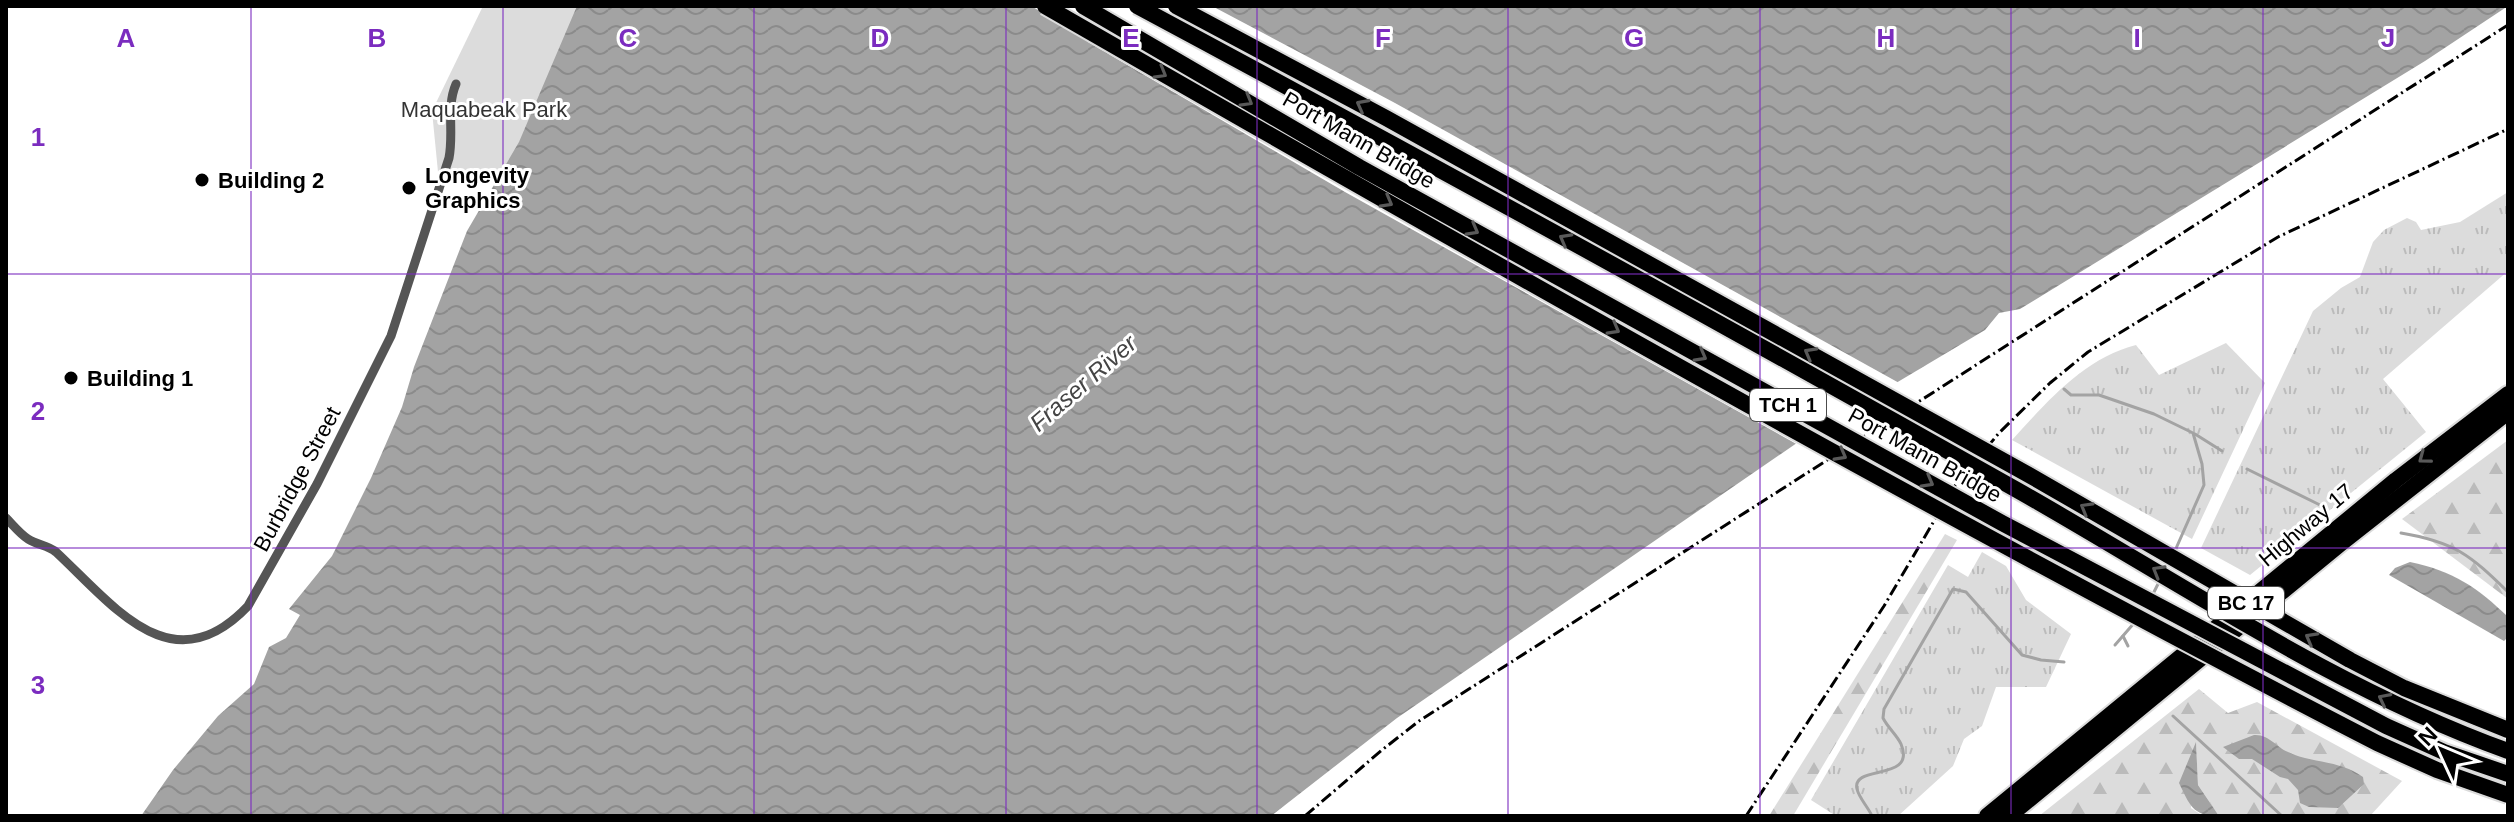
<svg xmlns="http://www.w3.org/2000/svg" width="2514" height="822" font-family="Helvetica,sans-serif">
  <defs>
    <pattern id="grass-tufts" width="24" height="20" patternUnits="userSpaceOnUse" patternTransform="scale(2)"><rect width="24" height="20" fill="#dcdcdc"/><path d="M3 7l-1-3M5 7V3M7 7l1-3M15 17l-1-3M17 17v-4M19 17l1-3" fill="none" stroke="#bbb"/></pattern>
    <pattern id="forest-firs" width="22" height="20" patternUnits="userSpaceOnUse" patternTransform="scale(2)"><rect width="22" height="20" fill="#dcdcdc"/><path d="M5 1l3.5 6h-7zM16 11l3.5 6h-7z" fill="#bbb"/></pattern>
    <pattern id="water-waves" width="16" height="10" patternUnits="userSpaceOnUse" patternTransform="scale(2)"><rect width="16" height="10" fill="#a3a3a3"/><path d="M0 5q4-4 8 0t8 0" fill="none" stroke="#8b8b8b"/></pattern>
  </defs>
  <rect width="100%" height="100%" fill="#fff"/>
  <g fill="url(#grass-tufts)">
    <path d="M2508,192V271L2383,379L2426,432L2250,575L2201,548L2313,311L2341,288L2360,277L2373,242L2384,230L2407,218L2416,222L2421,230L2460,222Z"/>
    <path d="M2226,343L2265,383L2192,539L2012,440C2047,402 2084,358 2136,345L2159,375Z"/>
    <path d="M1982,552L2006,566L2026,600L2071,634L2046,687H1996L1982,726L1964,739L1953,766L1898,816H1836L1811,800L1948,565L1968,577Z"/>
  </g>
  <g fill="url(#forest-firs)">
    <path d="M2508,440V599L2402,519Z"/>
    <path d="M1945,534L1957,540L1793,816H1769Z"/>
    <path d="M2199,689L2228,713L2257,702L2402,781L2370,816H2219L2198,785L2196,743L2191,808L2203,816H2039Z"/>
  </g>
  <path fill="#dcdcdc" d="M483,6H581L506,172H438L432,111Z"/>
  <g fill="url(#water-waves)">
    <path d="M577,6H2508L2425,61L2020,309L1999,313L1985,330L1807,436L1397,718L1271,816H141L173,770L218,716L254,684L269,647L286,638L300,615L289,609L332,556L371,478L402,407L414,367L467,231L519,142Z"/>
    <path d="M2410,562C2453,571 2477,587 2508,617V637L2504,641L2389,575L2395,568Z"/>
    <path d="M2254,735C2269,734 2276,747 2288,752C2313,764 2337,759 2363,777L2364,784L2338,808L2309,807L2300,803L2298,790L2288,779L2280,777L2252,759H2239L2223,747Z"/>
    <path d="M2196,742L2198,785L2219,816C2192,816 2190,805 2179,783Z"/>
  </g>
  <path fill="#fff" d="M1031,6H1212L1395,103L1901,384L1800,446L1345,192L1088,42V38Z"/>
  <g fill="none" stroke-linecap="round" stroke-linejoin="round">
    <g stroke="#a3a3a3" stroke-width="3">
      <path d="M2064,389L2071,395H2099L2154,414L2193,433L2202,464L2204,485L2174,553"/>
      <path d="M2195,434L2222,451"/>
      <path d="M2247,469L2320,505"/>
      <path d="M2401,533C2455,542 2470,555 2508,592"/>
      <path d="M2152,596L2159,582"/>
      <path d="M2123,636L2128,646"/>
      <path d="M2115,645L2135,622"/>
      <path d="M2173,716L2282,816"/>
      <path d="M1872,816C1868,807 1859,798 1857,789C1851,764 1917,782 1901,744C1897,735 1888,728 1883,718L1884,709L1953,589L1966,592L2022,655L2041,660L2064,662"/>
    </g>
    <g stroke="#dbdbdb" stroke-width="20">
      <g id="highway">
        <path d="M1987,816L2396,480L2508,394"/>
        <path d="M2009,816L2340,544L2508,412"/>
      </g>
    </g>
    <path stroke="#555" stroke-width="9" d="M6,518C13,525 20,534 28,539C37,545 48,545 56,552C114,606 172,686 248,606L317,484L391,336L449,158C454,133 446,107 456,84"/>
    <use href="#highway" stroke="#000" stroke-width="16"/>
    <g stroke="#000" stroke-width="3" stroke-dasharray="12 4 2 4" stroke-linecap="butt">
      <path d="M1305,816L1382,750L1419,721L2508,25"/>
      <path d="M1746,816L1884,606L1954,487L1999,433L2050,383L2088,352L2278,237L2508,129"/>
    </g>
    <g stroke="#dbdbdb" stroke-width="20" stroke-linecap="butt">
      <g id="highway-bridge">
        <path d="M1045,6C1485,259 1926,510 2377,743L2437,770L2508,795"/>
        <path d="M1083,6L1359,167L2002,523L2386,726L2444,752L2508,774"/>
        <path d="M1137,6C1432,164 1726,326 2017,490C2178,581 2333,688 2508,751"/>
        <path d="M1176,6L1386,118L2029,475L2350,660L2404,688L2508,730"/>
      </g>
    </g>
    <use href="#highway-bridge" stroke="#000" stroke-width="16"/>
  </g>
  <defs><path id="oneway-chevron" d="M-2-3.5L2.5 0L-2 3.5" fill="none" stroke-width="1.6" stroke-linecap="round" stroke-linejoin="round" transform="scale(2)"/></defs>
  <g stroke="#595959">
    <use href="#oneway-chevron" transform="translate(1161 73) rotate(30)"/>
    <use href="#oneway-chevron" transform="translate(1247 101) rotate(30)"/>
    <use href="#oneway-chevron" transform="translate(1362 105) rotate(-152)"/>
    <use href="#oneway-chevron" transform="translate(1387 202) rotate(29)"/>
    <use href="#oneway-chevron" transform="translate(1473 230) rotate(29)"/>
    <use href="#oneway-chevron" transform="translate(1565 239) rotate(-151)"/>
    <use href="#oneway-chevron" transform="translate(1614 329) rotate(29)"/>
    <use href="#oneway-chevron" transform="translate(1810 353) rotate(-151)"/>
    <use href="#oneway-chevron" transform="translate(1701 356) rotate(29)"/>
    <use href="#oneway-chevron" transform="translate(1841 455) rotate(29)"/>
    <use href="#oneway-chevron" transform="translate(2424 458) rotate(143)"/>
    <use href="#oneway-chevron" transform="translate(1928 482) rotate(29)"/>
    <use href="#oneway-chevron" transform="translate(2086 508) rotate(-150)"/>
    <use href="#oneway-chevron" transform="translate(2158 571) rotate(-150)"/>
    <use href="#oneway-chevron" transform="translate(2311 638) rotate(-151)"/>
    <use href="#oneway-chevron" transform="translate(2384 699) rotate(-153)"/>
  </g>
  <path fill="none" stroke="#7b2cbf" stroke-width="2" stroke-opacity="0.55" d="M251,6V816M503,6V816M754,6V816M1006,6V816M1257,6V816M1508,6V816M1760,6V816M2011,6V816M2263,6V816M6,274H2508M6,548H2508"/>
  <g fill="#000" stroke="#fff" stroke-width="3">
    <circle cx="202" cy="180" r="8"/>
    <circle cx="409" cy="188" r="8"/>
    <circle cx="71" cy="378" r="8"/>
  </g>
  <g text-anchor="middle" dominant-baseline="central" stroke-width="6" stroke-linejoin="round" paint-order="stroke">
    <g fill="#fff" stroke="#4c4c4c" stroke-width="2">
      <rect x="1750" y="389" width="76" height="32" rx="6"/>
      <rect x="2208" y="587" width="76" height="32" rx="6"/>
    </g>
    <g font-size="20" font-weight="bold" fill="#000">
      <text x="1788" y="405">TCH 1</text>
      <text x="2246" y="603">BC 17</text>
    </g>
    <g font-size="22" fill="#333" stroke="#fff">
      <text x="484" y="109">Maquabeak Park</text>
    </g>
    <g font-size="22" fill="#000" stroke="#fff">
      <text transform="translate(1359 140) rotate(30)">Port Mann Bridge</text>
      <text transform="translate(1925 455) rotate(29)">Port Mann Bridge</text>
      <text transform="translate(297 479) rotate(-62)">Burbridge Street</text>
      <text transform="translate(2306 525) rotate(-40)">Highway 17</text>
    </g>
    <g font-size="22" font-weight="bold" fill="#000" stroke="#fff" text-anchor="start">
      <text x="425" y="175">Longevity<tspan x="425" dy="25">Graphics</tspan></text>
      <text x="218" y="180">Building 2</text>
      <text x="87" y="378">Building 1</text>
    </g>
    <g font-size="24" font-style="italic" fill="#444" stroke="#fff">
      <text transform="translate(1083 383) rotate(-41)">Fraser River</text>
    </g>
  </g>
  <g font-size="26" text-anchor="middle" font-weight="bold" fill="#7b2cbf" stroke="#fff" stroke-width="6" stroke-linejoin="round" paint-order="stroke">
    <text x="126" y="47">A</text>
    <text x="377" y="47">B</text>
    <text x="628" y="47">C</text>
    <text x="880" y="47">D</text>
    <text x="1131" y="47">E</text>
    <text x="1383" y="47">F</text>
    <text x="1634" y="47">G</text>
    <text x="1886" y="47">H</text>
    <text x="2137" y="47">I</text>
    <text x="2388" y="47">J</text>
    <text x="38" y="146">1</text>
    <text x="38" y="420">2</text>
    <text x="38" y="694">3</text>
  </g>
  <rect width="2514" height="822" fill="none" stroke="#000000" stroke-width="16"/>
  <g transform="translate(2442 750) rotate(314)" stroke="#ffffff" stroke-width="6" paint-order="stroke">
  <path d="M0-6L14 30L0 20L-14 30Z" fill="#000000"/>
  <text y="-12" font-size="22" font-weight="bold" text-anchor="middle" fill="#000000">N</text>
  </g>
</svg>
